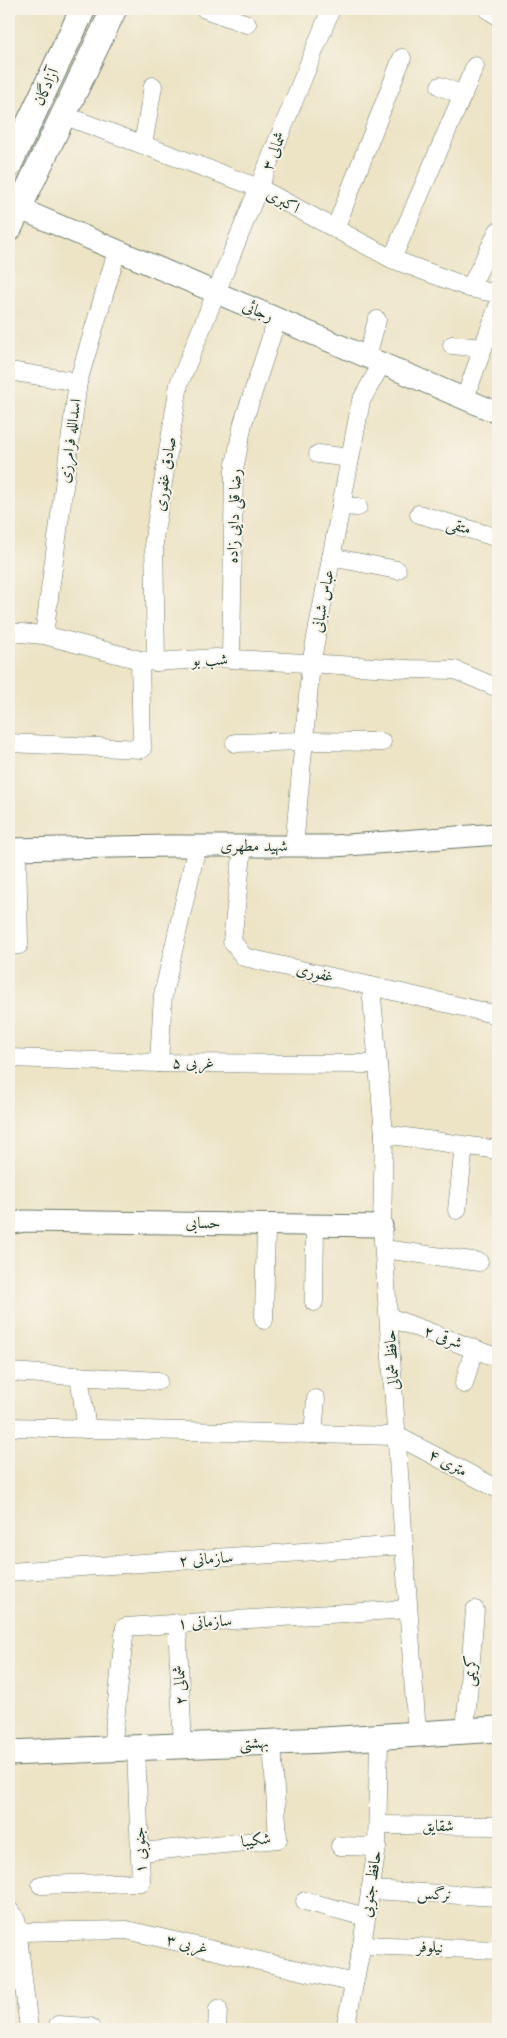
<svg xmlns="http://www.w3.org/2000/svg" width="507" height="2038" font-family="Cardo,Amiri,serif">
  <rect width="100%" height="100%" fill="#f7f3e8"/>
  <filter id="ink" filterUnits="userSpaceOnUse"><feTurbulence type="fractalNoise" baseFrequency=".02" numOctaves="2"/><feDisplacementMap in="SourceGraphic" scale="10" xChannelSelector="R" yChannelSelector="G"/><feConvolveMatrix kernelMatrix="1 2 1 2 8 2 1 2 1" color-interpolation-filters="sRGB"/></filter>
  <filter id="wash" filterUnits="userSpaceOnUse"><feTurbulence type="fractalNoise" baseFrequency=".0096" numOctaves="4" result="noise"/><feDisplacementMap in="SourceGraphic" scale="20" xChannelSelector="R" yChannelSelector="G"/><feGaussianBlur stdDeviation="1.12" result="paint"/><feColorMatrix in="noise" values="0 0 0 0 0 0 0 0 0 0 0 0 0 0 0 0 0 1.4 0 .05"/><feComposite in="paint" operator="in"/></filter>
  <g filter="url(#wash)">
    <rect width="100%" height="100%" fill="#ede4c6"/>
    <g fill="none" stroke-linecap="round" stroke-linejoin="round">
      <path stroke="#64addb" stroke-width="5" d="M9,2024V2029"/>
    </g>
  </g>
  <g filter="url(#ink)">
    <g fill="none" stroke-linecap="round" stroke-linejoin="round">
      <g stroke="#677767" stroke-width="19">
        <g id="minor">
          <path d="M205,9L247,24"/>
          <path d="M487,9L498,16"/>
          <path d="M440,86L463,95"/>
          <path d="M63,115L259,188L392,259L470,288L498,294"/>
          <path d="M143,145L153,86"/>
          <path d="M335,229L402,58"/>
          <path d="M392,259L475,66"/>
          <path d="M470,288L498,231"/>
          <path d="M452,345L483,348"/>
          <path d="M367,357L377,320"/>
          <path d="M9,371L78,382"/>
          <path d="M465,398L498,306"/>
          <path d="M318,454L350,458"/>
          <path d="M341,506L358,507"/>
          <path d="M419,514L498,538"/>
          <path d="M331,557L397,570"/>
          <path d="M9,632L44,635L140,660"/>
          <path d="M44,635L78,382L117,251"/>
          <path d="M231,659L234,470L243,423L277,319"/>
          <path d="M156,662L154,538L179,384L331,9"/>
          <path d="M9,743L142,749L140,660L156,662L216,658L409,669L455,670L498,688"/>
          <path d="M235,743L304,741L382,742"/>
          <path d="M243,846L232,941L244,957L498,1015"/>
          <path d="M294,847L311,664L361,401L382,363"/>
          <path d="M9,946L19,945L17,849"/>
          <path d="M371,986L384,1134L382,1226L417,1734"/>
          <path d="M9,1058L159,1063L378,1064"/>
          <path d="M159,1063L163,995L197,846"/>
          <path d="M384,1134L498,1150"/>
          <path d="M457,1210L464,1146"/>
          <path d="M384,1249L479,1262"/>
          <path d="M314,1302L315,1225"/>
          <path d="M389,1317L498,1358"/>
          <path d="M264,1320L266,1224"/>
          <path d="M9,1372L158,1381"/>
          <path d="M79,1376L87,1429"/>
          <path d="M464,1384L474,1349"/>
          <path d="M9,1427L397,1436L498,1489"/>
          <path d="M313,1434L316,1399"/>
          <path d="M9,1572L404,1545"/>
          <path d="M177,1623L183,1746"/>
          <path d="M465,1731L475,1610"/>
          <path d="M112,1749L125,1627L408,1609"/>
          <path d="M378,1825L498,1826"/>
          <path d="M340,1846L377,1847"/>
          <path d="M140,1852L278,1839L272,1742"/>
          <path d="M41,1885L141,1882L136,1748"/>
          <path d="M370,1890L498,1897"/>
          <path d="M305,1901L366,1917"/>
          <path d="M9,1910L16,1920L29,2029"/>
          <path d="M17,1932L127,1930L354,1983"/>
          <path d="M362,1945L498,1950"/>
          <path d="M58,2025L90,2027V2029"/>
          <path d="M217,2029L218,2009"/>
          <path d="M345,2029L362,1945L377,1847L379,1737"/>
        </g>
      </g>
      <g stroke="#677767" stroke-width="23">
        <g id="tertiary">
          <path d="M18,208L498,413"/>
          <path d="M9,849L168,846H334L498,834"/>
          <path d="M9,1224L24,1221L382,1226"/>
        </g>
      </g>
      <g stroke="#677767" stroke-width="27">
        <g id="secondary">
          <path d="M9,165L83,9"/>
          <path d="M9,229L114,9"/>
          <path d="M9,1753L324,1740L498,1729"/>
        </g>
      </g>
      <use href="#minor" stroke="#fff" stroke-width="18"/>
      <use href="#tertiary" stroke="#fff" stroke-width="21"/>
      <use href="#secondary" stroke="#fff" stroke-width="25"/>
    </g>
  </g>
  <g text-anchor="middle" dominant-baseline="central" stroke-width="4" stroke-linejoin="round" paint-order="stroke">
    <g font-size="16" fill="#1f3d34" stroke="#f7f3e8">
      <text transform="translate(46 87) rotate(-65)">آزادگان</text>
      <text transform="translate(274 151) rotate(-68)">۳ شمالی</text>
      <text transform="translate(283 201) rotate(28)">اکبری</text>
      <text transform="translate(258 311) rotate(23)">رجائی</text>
      <text transform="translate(70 441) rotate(-82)">اسدالله فرامرزی</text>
      <text transform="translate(165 474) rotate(-81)">صادق غفوری</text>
      <text transform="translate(234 516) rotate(-88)">رضا قلی دایی زاده</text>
      <text transform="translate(459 526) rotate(17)">متقی</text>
      <text transform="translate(323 601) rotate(-79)">عباس شبانی</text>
      <text transform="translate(210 660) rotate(-1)">شب بو</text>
      <text x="254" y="846">شهید مطهری</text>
      <text transform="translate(315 973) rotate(13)">غفوری</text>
      <text x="193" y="1063">۵ غربی</text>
      <text transform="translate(203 1223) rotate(1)">حسابی</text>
      <text transform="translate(443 1337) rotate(20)">۲ شرقی</text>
      <text transform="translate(392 1360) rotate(-94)">حافظ شمالی</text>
      <text transform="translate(448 1463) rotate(28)">۴ متری</text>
      <text transform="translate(206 1559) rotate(-4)">سازمانی ۲</text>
      <text transform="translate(205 1622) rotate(-3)">سازمانی ۱</text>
      <text transform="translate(470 1671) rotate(-85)">کریمی</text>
      <text transform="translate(180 1685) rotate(-93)">شمالی ۲</text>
      <text transform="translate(254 1743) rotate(-2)">بهشتی</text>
      <text transform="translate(438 1826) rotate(1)">شقایق</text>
      <text transform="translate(256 1840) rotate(-8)">شکیبا</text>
      <text transform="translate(140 1850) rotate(-92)">۱ جنوبی</text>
      <text transform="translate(371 1884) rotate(-81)">حافظ جنوبی</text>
      <text transform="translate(434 1894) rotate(3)">نرگس</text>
      <text transform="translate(187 1944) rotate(13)">۳ غربی</text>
      <text transform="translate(430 1947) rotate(2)">نیلوفر</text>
    </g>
  </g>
  <rect width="507" height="2038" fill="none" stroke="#f7f3e8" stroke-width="30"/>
</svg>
